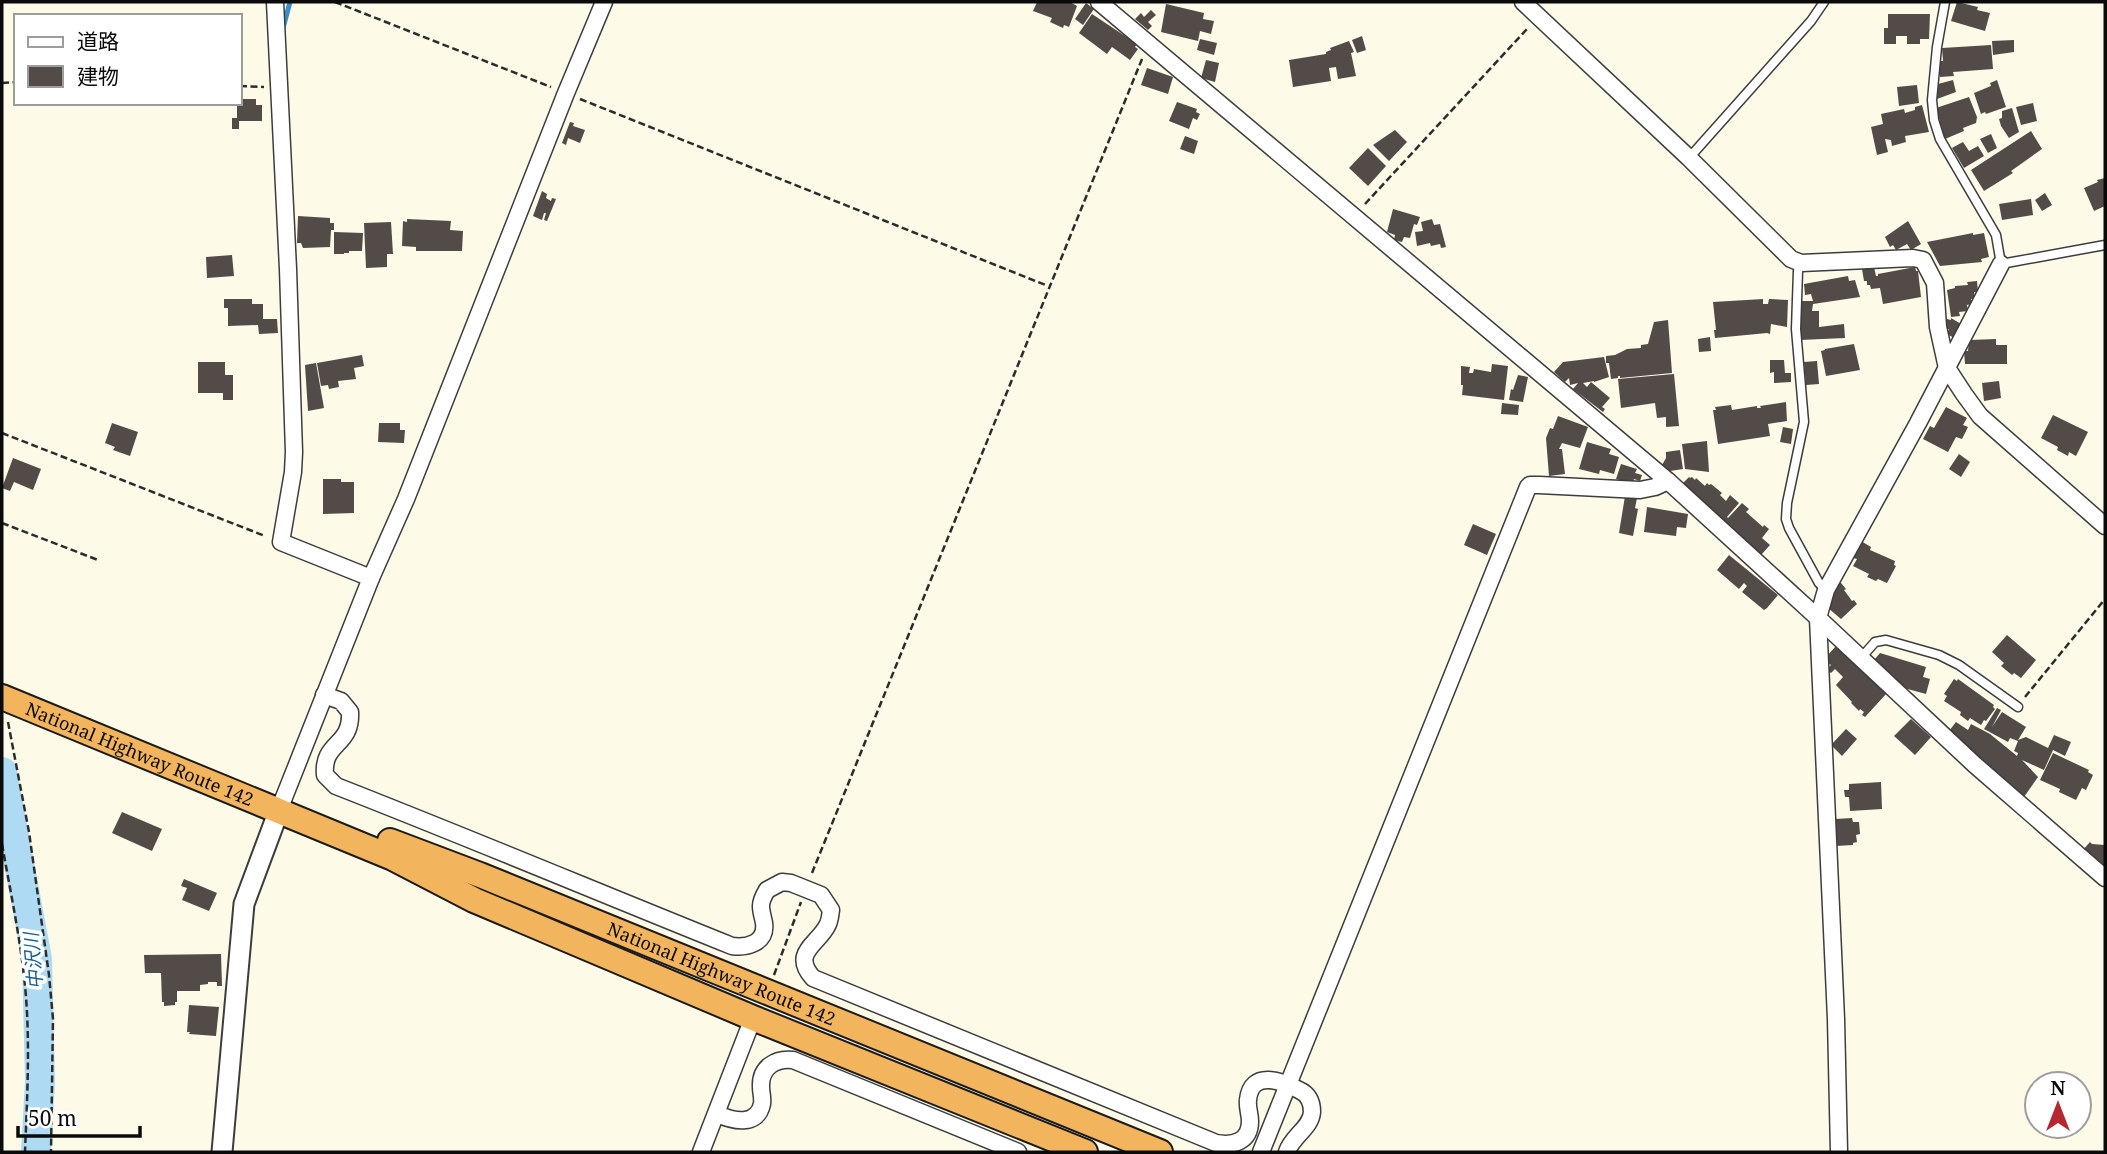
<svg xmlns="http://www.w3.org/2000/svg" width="2107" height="1154" font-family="'Noto Serif','Noto Sans JP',serif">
  <rect width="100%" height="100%" fill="#fefae8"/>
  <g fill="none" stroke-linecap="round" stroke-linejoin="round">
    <path stroke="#398fc8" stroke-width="5" d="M283,28L290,2"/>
    <path stroke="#afdaf3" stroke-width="30" d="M2,772L37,959L40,1082L36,1152"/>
  </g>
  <g fill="#524b47">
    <path d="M1037,2H1070L1077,6L1069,27L1064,25L1063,28L1050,22L1052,18L1033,11Z"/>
    <path d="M1957,2L1978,7L1977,10L1990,13L1985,31L1951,21Z"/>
    <path d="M1086,3L1094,9L1083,25L1075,19Z"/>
    <path d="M1166,4L1204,13L1203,19L1214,21L1211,34L1200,31L1198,41L1161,32Z"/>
    <path d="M1151,10L1156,15L1148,22L1152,26L1148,30L1135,19L1141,13L1144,17Z"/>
    <path d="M1092,14L1137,44L1135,47L1138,49L1130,60L1112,47L1107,54L1079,33Z"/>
    <path d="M1888,14H1930L1929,39H1920V44H1907V36H1896V44H1884V28H1888Z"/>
    <path d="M1362,36L1366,50L1357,53L1352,40Z"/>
    <path d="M1200,39L1217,43L1214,55L1197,50Z"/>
    <path d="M2014,40V52L1993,55L1992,41Z"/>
    <path d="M1349,41L1354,52L1351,53L1356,76L1338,79L1336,67L1329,68L1331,81L1293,87L1289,60L1326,54V52L1331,50L1330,48Z"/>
    <path d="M1991,45L1993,69L1953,72L1954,76L1940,77V61H1943L1942,48Z"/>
    <path d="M1206,60L1219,63L1215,82L1201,78Z"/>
    <path d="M1147,68L1173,77L1168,94L1141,85Z"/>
    <path d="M1953,80L1956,92L1937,99L1938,84Z"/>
    <path d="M1997,80L2006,107L1986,114L1985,112L1981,114L1974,93L1991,86L1990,83Z"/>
    <path d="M1917,85L1919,103L1899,106L1897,87Z"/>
    <path d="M1969,97L1977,117L1976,123L1963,128L1964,131L1945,139L1936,108Z"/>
    <path d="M240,99H256V105H262V121H239V129H232V118H237V103H240Z"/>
    <path d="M1177,102L1197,109L1196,112L1200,114L1197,120L1193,118L1189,129L1169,121Z"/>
    <path d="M2033,103L2037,121L2021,125L2016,107Z"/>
    <path d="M1922,105L1929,132L1905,136L1906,142L1892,146L1891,140L1885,139L1888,152L1877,155L1871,127L1883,124L1881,114L1904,109L1905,113L1915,110V107Z"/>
    <path d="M2012,108L2019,132L2009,138L2001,126L1999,119L2002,118V111Z"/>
    <path d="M570,122L574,123L573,126L585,130L580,143L568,138L566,145L562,143Z"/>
    <path d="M1395,130L1407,142L1389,161L1373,145Z"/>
    <path d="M2031,131L2042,149L2011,171L2013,173L1984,191L1971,170Z"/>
    <path d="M1991,134L1997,148L1988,153L1980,139Z"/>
    <path d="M1185,136L1198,141L1194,154L1180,149Z"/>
    <path d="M1963,142L1969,151L1978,146L1984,156L1964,168L1952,148Z"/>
    <path d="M1368,148L1386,166L1368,186L1349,168Z"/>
    <path d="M2105,178V206L2094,211L2084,188L2098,182L2097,180Z"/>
    <path d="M542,191L547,194L546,198L551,201L552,198L556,199L547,221L544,220L546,213H544L542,220L533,216Z"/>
    <path d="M2045,193L2052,205L2042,211L2035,200Z"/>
    <path d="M2031,199L2033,215L2002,220L1999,204Z"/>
    <path d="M1393,209L1420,217L1417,225L1414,224L1410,238L1404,237L1402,242L1394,240L1395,235L1387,232Z"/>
    <path d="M298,216L330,218V223H334V230H331L330,247L303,248L301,243H297Z"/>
    <path d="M407,219L451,221L450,230L463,231L462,251H416V247L402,246L403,221L407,222Z"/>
    <path d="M1432,219L1434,225L1440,224L1446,247L1441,248L1440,244L1431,246L1430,243L1417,246L1415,232L1423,231L1421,222Z"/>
    <path d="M1908,221L1921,244L1911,250L1907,244L1896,250L1893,245L1890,247L1885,237Z"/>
    <path d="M391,222L393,254H387V267L366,268L364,223Z"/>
    <path d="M334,232L363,233L362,251H349V253H344V254H334Z"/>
    <path d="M1973,233V235L1984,233L1989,257L1981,259L1982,262L1940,266L1927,242Z"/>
    <path d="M232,255L234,276L207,278L206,257Z"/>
    <path d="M1874,267L1876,276H1878V274L1915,267L1916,271H1918L1921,297L1883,304L1880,288L1871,289L1870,285H1867V281H1864L1862,269Z"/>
    <path d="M1848,276L1849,281L1855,280L1860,297L1813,304L1812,311H1819V327L1844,324L1845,338L1800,340V301H1813L1811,294L1805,295L1804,284Z"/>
    <path d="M1977,281L1978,292H1974L1975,298L1971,299L1972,304L1967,305L1968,311L1959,312L1960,316L1951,317L1947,290L1955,288V286L1968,285L1967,282Z"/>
    <path d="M224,299H252V304H263V319H277L278,333L259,334L258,325L228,326V308H224Z"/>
    <path d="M1763,299V304H1768L1769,299L1788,300L1787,327L1771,324L1770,334L1767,333L1715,338L1714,330H1716L1713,302Z"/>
    <path d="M1951,318L1961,324L1954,338L1947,334L1949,329H1946L1947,319L1951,320Z"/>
    <path d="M1668,320L1672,373L1620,378V376H1618V378L1611,379L1609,363H1606V356L1615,355L1627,349L1641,348V345L1648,344L1654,322Z"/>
    <path d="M1710,337L1711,351L1699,352L1698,339Z"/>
    <path d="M1996,339V345H2007V364H1965L1964,351H1968L1969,340Z"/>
    <path d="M1854,344L1860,370L1826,376L1821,351L1825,350V349Z"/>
    <path d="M362,355L364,366L354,368L356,379L338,381L339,387L329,389L328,385L321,386L317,363Z"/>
    <path d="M1604,357L1609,377L1594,382V381L1583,383L1587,387L1591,382L1610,398L1602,407L1605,409L1603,412L1573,389L1578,383L1570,385L1569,378L1565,382L1554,372L1563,362Z"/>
    <path d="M1770,360H1784L1785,373H1791V382L1774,383V372L1770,373Z"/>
    <path d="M1817,361L1819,384L1806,385L1804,362Z"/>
    <path d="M198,362H225V375H233V400H223V393H198Z"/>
    <path d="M316,363L324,408L308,411L305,365Z"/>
    <path d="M1492,364L1508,366L1504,400L1462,395L1463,385H1461V366L1470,367L1469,373H1473L1474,369L1491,372Z"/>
    <path d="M1674,374L1679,426L1666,427V417L1657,418L1655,403L1621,408L1618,379Z"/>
    <path d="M1518,375L1528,377L1523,402L1509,400L1511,389L1513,390Z"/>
    <path d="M1999,381L2001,398L1984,401L1982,383Z"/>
    <path d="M1786,402L1787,421L1768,424L1770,436L1718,444L1713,410H1716L1715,407L1731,405L1732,410L1757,406V408H1761L1760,406Z"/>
    <path d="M1502,403L1519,405L1518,415L1501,414Z"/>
    <path d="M1946,407L1967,418L1963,425L1968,427L1962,439L1956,437L1948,452L1923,439L1930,426L1934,428Z"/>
    <path d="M2053,415L2088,432L2076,456L2069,452L2068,456L2057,450L2058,447L2041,438Z"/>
    <path d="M1558,416L1588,427L1580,448L1562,443L1559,449H1562L1565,474L1549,476L1546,438L1550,428L1553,429Z"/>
    <path d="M112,423L138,432L130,456L113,450L115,447L105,443Z"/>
    <path d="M379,423H400V430H405L404,443L378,442Z"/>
    <path d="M1783,427L1793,429L1791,444L1780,442Z"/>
    <path d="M1707,441L1709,472L1685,469L1682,444Z"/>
    <path d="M1587,442L1611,449L1609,454L1619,457L1614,474L1600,470L1599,474L1579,469Z"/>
    <path d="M1680,450L1683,469L1670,471L1662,465L1666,458V452Z"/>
    <path d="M1959,454L1970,462L1961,477L1949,469Z"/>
    <path d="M13,458L41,469L33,490L14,482L10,491L2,488Z"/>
    <path d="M1621,464L1637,469L1635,473L1642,475L1640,481L1634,479L1632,484L1616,479Z"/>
    <path d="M1689,477L1690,478L1692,477L1695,480L1696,478L1705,486L1707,483L1709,485L1711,484L1722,493L1720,495L1726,501L1730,495L1739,503L1727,517L1728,518L1742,503L1749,509L1746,512L1763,527L1764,525L1769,529L1762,538L1770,545L1761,555L1700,499L1698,502L1680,486Z"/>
    <path d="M323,479H341V482H354V513L323,514Z"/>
    <path d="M1625,496L1637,498L1635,508L1638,509L1633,536L1619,533Z"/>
    <path d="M1647,507L1688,514L1686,528L1677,527L1676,536L1644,532Z"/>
    <path d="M1473,524L1496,534L1487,555L1464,545Z"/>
    <path d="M1861,541L1871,547L1870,550L1895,561L1894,565L1896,566L1887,583L1878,579L1876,581L1867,577L1869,574L1853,566L1857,559L1853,558Z"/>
    <path d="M1729,555L1778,595L1767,608L1764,610L1742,592L1747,586L1744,583L1739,589L1717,570Z"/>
    <path d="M1838,583H1841L1846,589L1844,590L1852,601L1854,600L1857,604L1841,619L1828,608Z"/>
    <path d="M2007,635L2036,660L2021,678L2014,673L2012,675L2001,666L2004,663L1992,652Z"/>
    <path d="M1836,646L1887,693L1865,717L1862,715L1864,712L1860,709L1859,711L1851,703L1852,702L1836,685L1843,677L1835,669L1831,673L1827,670L1831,665L1826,661V657Z"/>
    <path d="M1880,653L1926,667L1923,677L1930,679L1926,694L1904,688L1874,660Z"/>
    <path d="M1954,679L1957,681L1958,679L1994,705L1993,707L1995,709L1986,721L1984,720L1981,725L1970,718L1968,721L1960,715L1961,712L1944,701L1947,696L1944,694Z"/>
    <path d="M1997,708L2001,710L1992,727L2002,712L2026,727L2018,740L2026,737L2048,748L2054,735L2071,742L2065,756L2053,750L2044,770L2022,760L2038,777L2024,797L1949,731L1956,722L1968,730L1971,724L1990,734L2017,756L2018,753L2014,751L2018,741L2010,738L2008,742L1984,729Z"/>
    <path d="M1911,719L1931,737L1915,755L1894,736Z"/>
    <path d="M1846,729L1857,739L1842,756L1831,745Z"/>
    <path d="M2053,753L2089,770L2088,772L2093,775L2086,790L2082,788L2076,800L2059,792L2060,789L2040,780Z"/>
    <path d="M1881,782L1882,809L1850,811L1849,797H1845L1844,790H1849V784Z"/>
    <path d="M122,812L162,829L152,851L112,833Z"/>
    <path d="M1852,818L1853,822H1859L1860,834L1856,835L1857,842L1853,843V845L1836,846L1835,819Z"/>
    <path d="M2090,842L2092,844L2105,845V872L2082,851Z"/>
    <path d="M184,879L217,893L209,911L182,900L187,888L181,886Z"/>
    <path d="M221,954L222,986H217V982H208V984L200,985V991H177V1002H175V1005L164,1006V1002H162L161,973H145L144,955Z"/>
    <path d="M189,1005L219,1007L216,1036L189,1034L190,1032H187Z"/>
  </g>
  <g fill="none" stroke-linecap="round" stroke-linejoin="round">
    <g stroke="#3d3d3d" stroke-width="11">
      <g id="service">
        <path d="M1945,2L1937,47L1932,100L1934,120L1940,139L1996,235L2001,264L2105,245"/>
        <path d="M1689,158L1811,21L1824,2"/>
        <path d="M1801,263L1798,271L1796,329L1804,422L1787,503L1786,519L1789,528L1819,583L1826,590"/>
        <path d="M1861,658L1875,642L1886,640L1939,655L1959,665L2018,707"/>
      </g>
    </g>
    <g stroke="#3d3d3d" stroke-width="19">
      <g id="minor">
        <path d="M275,2L288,269L294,452L293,472L281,542L371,578"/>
        <path d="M1099,2L1668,481L1818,618L1975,765L2105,878"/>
        <path d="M1523,2L1689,158L1791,259L1801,263L1913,258L1923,260L1935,283L1938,327L1947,368L1964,394L1980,416L2105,526"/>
        <path d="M324,695L341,701L350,712C352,747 322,741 325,775L336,786C469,838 600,893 732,946C747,948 767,943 764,923C763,917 761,912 761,906C761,900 764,895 767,890L782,882L791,883L821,895L831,910C830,916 830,921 827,926C817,945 791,953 813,978L1216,1143C1233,1146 1250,1142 1250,1121C1250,1114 1247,1107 1248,1100C1251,1069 1282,1081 1299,1090C1308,1094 1312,1102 1312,1112C1311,1128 1292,1136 1287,1152"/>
        <path d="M279,810L371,578L406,499L566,93L604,2"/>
        <path d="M717,1114C733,1121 757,1127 762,1104C763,1098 761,1093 761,1087C760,1067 776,1058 793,1060L1018,1152"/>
        <path d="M701,1152L753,1018"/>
        <path d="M1261,1152L1528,487L1530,485H1539L1640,490L1655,487L1668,481"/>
        <path d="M1839,1152L1836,1019L1818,618L1826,590L1918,423L2001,264"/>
      </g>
    </g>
    <g stroke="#3d3d3d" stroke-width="23">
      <path id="tertiary" d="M222,1152L244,904L279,810"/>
    </g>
    <g stroke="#1b1b1b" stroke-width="28">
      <g id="trunk">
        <path id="s1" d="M2,697L393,858L474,900L753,1018L1085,1152"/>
        <path id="s2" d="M390,841L480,875L1160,1152"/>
      </g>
    </g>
    <g stroke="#2c2c2c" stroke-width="2.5" stroke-dasharray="7 3.5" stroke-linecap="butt">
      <path d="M335,2L551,87"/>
      <path d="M2,83L16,82"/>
      <path d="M240,86L264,87"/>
      <path d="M580,99L1048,286"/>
      <path d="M1365,204L1527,29"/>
      <path d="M2,433L265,536"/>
      <path d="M2,523L98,560"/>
      <path d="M2025,697L2105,599"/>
      <path d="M8,722L29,832L49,975L53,1019L51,1152"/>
      <path d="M2,844C11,895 22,946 26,997C30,1049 27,1101 25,1152"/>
      <path d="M812,873L1142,59"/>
      <path d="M774,975L801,902"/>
    </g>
    <use href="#service" stroke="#fff" stroke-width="8"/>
    <use href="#minor" stroke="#fff" stroke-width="16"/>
    <use href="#tertiary" stroke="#fff" stroke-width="19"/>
    <use href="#trunk" stroke="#f2b45c" stroke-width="24"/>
  </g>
  <g text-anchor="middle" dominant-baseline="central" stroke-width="7" stroke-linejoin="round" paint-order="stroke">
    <g font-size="18" fill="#0a0a0a" stroke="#fff">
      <text stroke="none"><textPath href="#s1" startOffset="149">National Highway Route 142</textPath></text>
      <text stroke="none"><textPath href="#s2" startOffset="357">National Highway Route 142</textPath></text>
    </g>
    <g font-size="19" font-style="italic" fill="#196096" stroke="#fff">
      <text transform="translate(33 961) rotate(-95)">中沢川</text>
    </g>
  </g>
  <rect width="2107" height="1154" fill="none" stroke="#0a0a0a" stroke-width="7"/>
  <rect x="14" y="14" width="228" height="91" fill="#ffffff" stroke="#9d9d9d" stroke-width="2"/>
  <rect x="28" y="37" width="35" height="10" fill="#ffffff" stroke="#9d9d9d" stroke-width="2"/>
  <text x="77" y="49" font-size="21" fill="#0a0a0a">道路</text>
  <rect x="28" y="66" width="35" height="21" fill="#524b47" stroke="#9d9d9d" stroke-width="2"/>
  <text x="77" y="84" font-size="21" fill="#0a0a0a">建物</text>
  <g transform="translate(2058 1105)"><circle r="33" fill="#ffffff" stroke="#9d9d9d" stroke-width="2"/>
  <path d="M0-5L12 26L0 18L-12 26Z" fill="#b42830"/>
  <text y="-10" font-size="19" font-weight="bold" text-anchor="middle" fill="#0a0a0a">N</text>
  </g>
  <path d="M18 1126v10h122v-10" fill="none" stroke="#0a0a0a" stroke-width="3.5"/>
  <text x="28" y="1126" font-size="21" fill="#0a0a0a" stroke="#ffffff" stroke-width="5" paint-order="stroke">50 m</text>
</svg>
